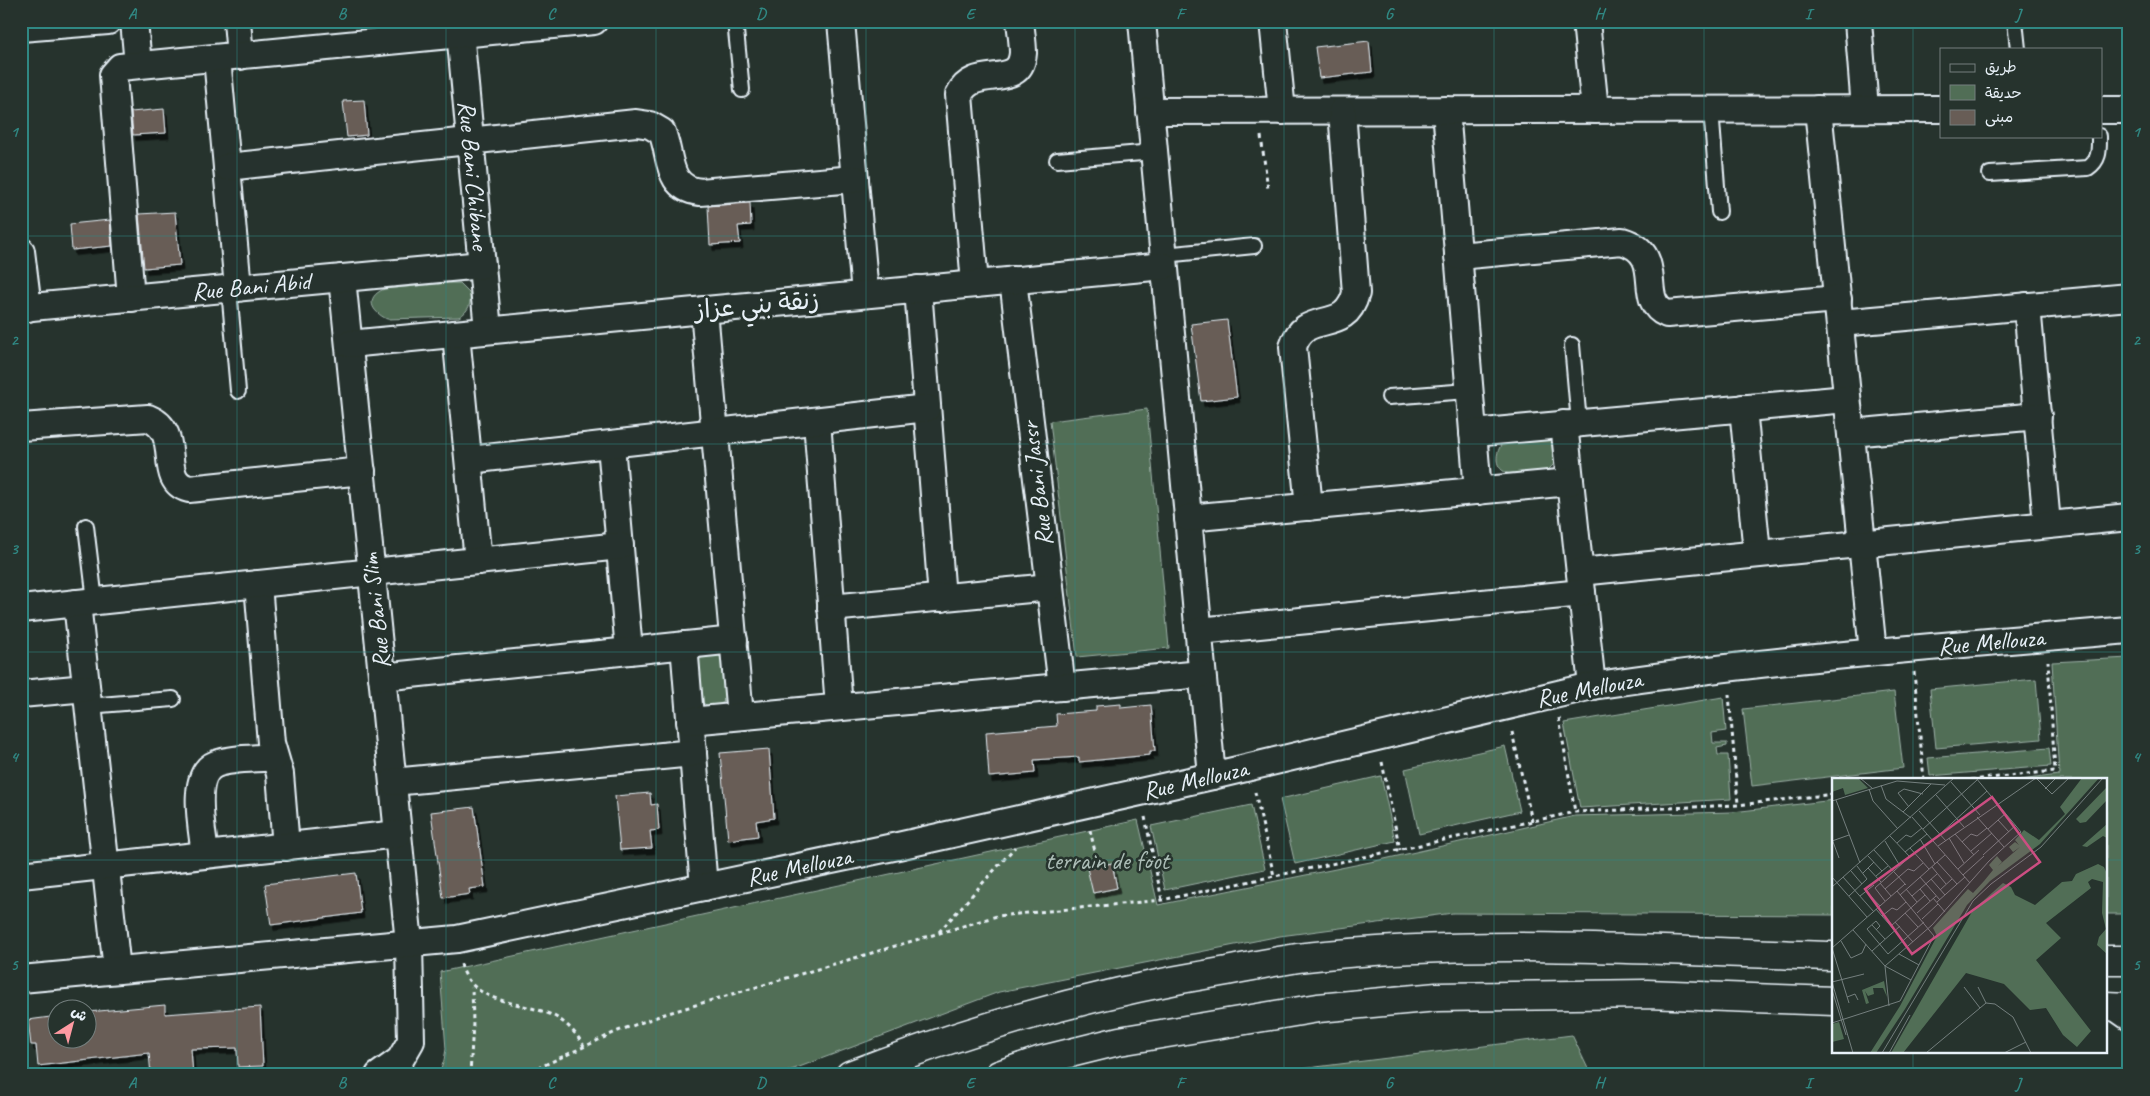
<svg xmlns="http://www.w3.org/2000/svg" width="2150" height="1096" font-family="Caveat,'Playpen Sans Arabic',sans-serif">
  <defs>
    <filter id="shadow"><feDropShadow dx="3" dy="5.5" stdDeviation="0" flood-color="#0009"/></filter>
  </defs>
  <rect width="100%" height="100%" fill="#26332d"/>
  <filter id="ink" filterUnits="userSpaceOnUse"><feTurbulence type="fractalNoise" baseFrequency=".02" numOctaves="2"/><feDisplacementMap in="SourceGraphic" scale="10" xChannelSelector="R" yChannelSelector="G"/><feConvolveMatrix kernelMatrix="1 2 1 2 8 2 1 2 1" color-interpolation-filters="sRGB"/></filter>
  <g filter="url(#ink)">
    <g fill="#516e56" stroke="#9cb0a7">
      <path d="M449,283H460L469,292C472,303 469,311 459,317L387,319C372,312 364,298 384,289Z"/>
      <path d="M1147,409L1169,648L1077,657L1050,421Z"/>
      <path d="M1547,436L1556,448V462L1547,471C1538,471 1515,476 1507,473C1492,467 1496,449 1505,440Z"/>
      <path d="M715,653L724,659L728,696L719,706L710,707L701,702L698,661L706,654Z"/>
      <path d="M2129,658V914H2106V780H2020L2059,775L2052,662Z"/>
      <path d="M2036,679L2041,739L1936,748L1930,689Z"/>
      <path d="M1894,692L1903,768L1752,786L1743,709Z"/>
      <path d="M1723,697L1726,731L1712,733L1713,743H1727V746L1717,748L1718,755H1728L1731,799L1580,808L1564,723Z"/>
      <path d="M1505,746L1520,811L1419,834L1405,769Z"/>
      <path d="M2049,748L2051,766L1930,776L1928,758Z"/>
      <path d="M1381,776L1395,841L1295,864L1280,799Z"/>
      <path d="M1834,800V915L1453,913L1280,936L999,992L778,1075H439L444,1060L446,1049L440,972L1138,820L1158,905L1380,860L1575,816L1733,812Z"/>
      <path d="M1251,805L1265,869L1165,890L1151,826Z"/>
      <path d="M1572,1035L1591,1075H1252Z"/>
    </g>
    <g fill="#685d56" stroke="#e8f1f8" filter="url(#shadow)">
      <path d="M1369,41L1372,72L1319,78L1315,47Z"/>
      <path d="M364,100L367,135L347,137L343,101Z"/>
      <path d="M164,109L166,133L133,135L131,112Z"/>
      <path d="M750,203L751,225L738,226L740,243L710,245L708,206Z"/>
      <path d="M175,212L180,265L144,268L139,214Z"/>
      <path d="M110,220L112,246L72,250L70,224Z"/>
      <path d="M1227,320L1237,397L1201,401L1191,324Z"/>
      <path d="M1121,704V708L1151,705L1155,751H1150V755L1079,762V757L1034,760L1035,773L989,777L986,732L1057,726L1056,714L1096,711V706Z"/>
      <path d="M769,749L774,818L756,821L758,836L728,840L720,753Z"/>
      <path d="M650,793L651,805L657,804L659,830L650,831L652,848L620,850L615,796Z"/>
      <path d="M474,807L485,887L469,889L470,894L443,898L431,812Z"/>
      <path d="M1112,863L1117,888L1093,893L1087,868Z"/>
      <path d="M356,873L361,913L271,925L265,884Z"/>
      <path d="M165,1005V1014L260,1007L263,1066L238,1067L237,1048L191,1049L193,1075H151L149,1053L38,1066L36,1045H31L28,1020L58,1016V1038H88V1012Z"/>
    </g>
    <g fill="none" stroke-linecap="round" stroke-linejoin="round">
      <g stroke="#e8f1f8" stroke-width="18">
        <g id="lane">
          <path d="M735,21L742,90"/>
          <path d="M2015,21L2018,49"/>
          <path d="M1711,109L1719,212"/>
          <path d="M1057,160L1154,152"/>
          <path d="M1990,174L2088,168C2100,160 2099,150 2099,136"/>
          <path d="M1164,255L1254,246"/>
          <path d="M229,289L238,391"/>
          <path d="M1572,345L1579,423"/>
          <path d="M1389,397L1468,391"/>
          <path d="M86,526L95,601"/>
          <path d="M88,706L173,699"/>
          <path d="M2109,1010L2129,1024"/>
        </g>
      </g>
      <g stroke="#e8f1f8" stroke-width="30">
        <g id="street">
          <path d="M134,21L138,65"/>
          <path d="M237,21L240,56"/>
          <path id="s1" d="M459,21L488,330"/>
          <path d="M841,21L865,294"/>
          <path d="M1142,21L1212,776"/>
          <path d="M1273,21L1282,111"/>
          <path d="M1586,21L1595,110"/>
          <path d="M1858,21L1865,109"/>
          <path d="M21,28L108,21"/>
          <path d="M217,58L238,288"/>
          <path d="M1818,109L1873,652"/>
          <path d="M1446,110L1478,491"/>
          <path d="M2101,110H2129"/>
          <path d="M1150,111L1941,109"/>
          <path d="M227,167L636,123L650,125L662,132C672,157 666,188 700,192L855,179"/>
          <path d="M21,251L28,308"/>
          <path d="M1458,256L1622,241C1669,255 1634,300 1667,314L1838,299"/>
          <path d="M342,278L409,943L411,1041L400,1060L379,1075"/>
          <path d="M1013,280L1062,687"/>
          <path d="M975,284L959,95C974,62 1020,92 1023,53C1023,43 1021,31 1020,21"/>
          <path d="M918,289L942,598"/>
          <path d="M131,298L113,75L120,67L594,21"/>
          <path d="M2027,306L2047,524"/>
          <path id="s2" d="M21,308L482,265"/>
          <path d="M704,310L740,716"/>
          <path d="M1840,323L2129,297"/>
          <path d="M456,334L478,561"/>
          <path d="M349,344L1164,266"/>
          <path d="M1743,408L1757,553"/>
          <path d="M817,421L839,707"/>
          <path d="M1564,424L1592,686"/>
          <path d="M21,427L148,418C185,432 155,480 189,489L362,471"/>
          <path d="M1473,433L1847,399"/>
          <path d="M1851,433L2038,416"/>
          <path d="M611,445L629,651"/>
          <path d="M469,460L927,408"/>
          <path d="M1309,507L1293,347C1305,307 1345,337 1356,293L1342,111"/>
          <path d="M1188,518L1570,482"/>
          <path d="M1580,572L2129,517"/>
          <path d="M258,584L271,743L280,774L286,847"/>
          <path d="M77,603L117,970"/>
          <path d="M831,608L1050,587"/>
          <path d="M21,609L620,546"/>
          <path d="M1199,631L1582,593"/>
          <path d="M684,645L704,887"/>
          <path d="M382,677L734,640"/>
          <path d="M21,694L86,688"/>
          <path d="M690,721L1202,674"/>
          <path d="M393,782L693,753"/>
          <path d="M205,855C203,833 189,774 216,764C231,758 257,759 274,757"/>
          <path d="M21,875L398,834"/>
          <path d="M21,979L457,939L898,846L1212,776L1592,686C1770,659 1949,645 2129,630"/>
        </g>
      </g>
      <g stroke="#e8f1f8" stroke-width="31">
        <g id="highway">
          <path d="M2106,960H2129"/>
          <path d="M2106,1006L2129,1007"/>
          <path d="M850,1075C972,1028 1098,992 1227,971C1253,966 1280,960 1306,957C1480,938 1659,951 1834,956"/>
          <path d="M999,1075L1042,1060L1119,1041L1318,1008L1437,997L1647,994L1834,1001"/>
        </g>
      </g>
      <g stroke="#e8f1f8" stroke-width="3" stroke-dasharray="4 4" stroke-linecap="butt">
        <path d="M1261,136L1268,189"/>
        <path d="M1914,672L1924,780"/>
        <path d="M1729,694L1738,804"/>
        <path d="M1559,718L1575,812"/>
        <path d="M1512,732L1532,821"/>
        <path d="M1382,762L1400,850"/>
        <path d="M1971,780L2055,771L2048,661"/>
        <path d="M1255,792L1274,876"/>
        <path d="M1145,817L1162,900"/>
        <path d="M1090,830L1096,856"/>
        <path d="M939,932L1015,847"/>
        <path d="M461,964C472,1006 522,1000 554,1016C567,1023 576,1033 584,1046"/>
        <path d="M470,1075L473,1023L472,987"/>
        <path d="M523,1075L618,1031L665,1014L997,916L1162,900L1575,812L1738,805L1834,794"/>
      </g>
      <use href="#lane" stroke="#26332d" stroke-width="14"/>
      <use href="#street" stroke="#26332d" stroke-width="26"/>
      <use href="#highway" stroke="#26332d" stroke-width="28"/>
    </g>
  </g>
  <path fill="none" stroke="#308883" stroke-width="1" stroke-opacity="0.55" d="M237,21V1075M446,21V1075M656,21V1075M866,21V1075M1075,21V1075M1284,21V1075M1494,21V1075M1704,21V1075M1913,21V780M21,236H2129M21,444H2129M21,652H2129M21,860H1834M2106,860H2129M1913,1052V1075"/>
  <g text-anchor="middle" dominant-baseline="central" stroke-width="5" stroke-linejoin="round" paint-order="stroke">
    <g font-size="25" fill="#e8f1f8" stroke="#26332d">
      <text stroke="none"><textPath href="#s1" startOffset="155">Rue Bani Chibane</textPath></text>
      <text stroke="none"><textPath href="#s2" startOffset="231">Rue Bani Abid</textPath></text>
      <text transform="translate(757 305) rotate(-5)">زنقة بني عزاز</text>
      <text transform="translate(1037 484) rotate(-97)">Rue Bani Jassr</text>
      <text transform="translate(376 611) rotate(-96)">Rue Bani Slim</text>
      <text transform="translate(1991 642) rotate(-5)">Rue Mellouza</text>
      <text transform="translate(1589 689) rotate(-11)">Rue Mellouza</text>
      <text transform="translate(1195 780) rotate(-13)">Rue Mellouza</text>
      <text transform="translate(799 867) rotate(-12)">Rue Mellouza</text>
    </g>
    <g font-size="25" fill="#acbdb7" stroke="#26332d">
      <text x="1107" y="861">terrain de foot</text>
    </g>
  </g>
  <g transform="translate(1832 778)">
    <rect width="275" height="275" fill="#26332d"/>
    <path d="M0,0H26L36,10L13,17L11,10L0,14ZM250,0H267L208,66L158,103L135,127L73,231L44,275H38L68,228L105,158L101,150L136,111L141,115L152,103L161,92L157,87L165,78L170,84L166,88L188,69L181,74L177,69L183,64L187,67L183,62L192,52L207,62L233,36L228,29ZM275,9V22L254,44L248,45L244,41ZM275,46V60L271,58L255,69L250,68ZM266,86L272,89L275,96V176L265,167L267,159L274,151L270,135L271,104L260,101L256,104L259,110L214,145L229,160L204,182L259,253L245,269L231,257L214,230L198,232L172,206L134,195L71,275H59L141,132L171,105L179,109L183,117L203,127L230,104L240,103L244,96ZM52,203L55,219L51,210H41L42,216L36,218L33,213L37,225L34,226L30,212ZM7,244L12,261L0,264V246Z" fill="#516e56"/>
    <path fill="none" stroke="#747f7e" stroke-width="1" d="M28,0L40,10M204,0L220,16L237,0M119,4L148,37M49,7L54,21L79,40M37,11L41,23L66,51M213,11L224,0M104,17L132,49M4,22L28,85M0,23L65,3L113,7M77,29L66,15L72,11L91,16M87,33L114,63M71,34L99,6M80,39L138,105M145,39L172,69M166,42L177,54M91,51L145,2M156,51L174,35M108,56L155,13M123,56L142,77M58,58L78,79M117,60L132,85M0,61L7,80M88,61L103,86M0,63L17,57M53,63L68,88M130,64L139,56L145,58L155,50M65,65L74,57L79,59L90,50M106,68L204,0M78,70L97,91M42,72L74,107M139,73L160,55M73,74L95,56M151,77L184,47M36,78L50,93M105,84L125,106M100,89L114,106M36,90L49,104M126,91L147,72M19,93L30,106M31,95L42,84M131,97L152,78M44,98L56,88M0,99L35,139M11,99L42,134M88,99L108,122M99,101L113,117M48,105L59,118M0,109L122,0M53,111L76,91L82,93L91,85M74,111L85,124M88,111L98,123M108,112L120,101M34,113L48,128M68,117L113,77M17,118L35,101L25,88M28,118L42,107M80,118L105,96M101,120L113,134M53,123L43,110L82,75M105,124L133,99M44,131L63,153M73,135L86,149M85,135L104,118M50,138L60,130L65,132L74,124M90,141L106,126M63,144L81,164M40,147L53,161M59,148L93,117M21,152L53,188L57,228M44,152L48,148L44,143L35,151L56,176L92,144M9,163L19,180L30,175L34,166M0,170L73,106M0,170L17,225M40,173L68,148M67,176L87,187M79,202L53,188L100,147L157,83L189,54L144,0M0,204L21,275M0,204L32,196M132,209L148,230M146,209L154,225M0,212L14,257M15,219L23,216L26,222M154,225L163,226L181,239L199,275M0,245L68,223L102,158L65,113M50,275L141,123L159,106L209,69L271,0M57,275L78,237M94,275L154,225M172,275L194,264"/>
    <path fill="#cc4e82" fill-opacity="0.15" stroke="#cc4e82" stroke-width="2.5" d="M160,19L208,84L80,176L33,111Z"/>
    <rect width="275" height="275" fill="none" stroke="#e8f1f8" stroke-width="2.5"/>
  </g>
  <rect width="2150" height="1096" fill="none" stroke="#26332d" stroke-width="55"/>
  <rect x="1940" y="48" width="162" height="90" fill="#26332d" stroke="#747f7e"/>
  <rect x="1950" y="64" width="25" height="8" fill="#26332d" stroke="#747f7e"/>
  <text x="1985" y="72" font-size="15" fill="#e8f1f8">طريق</text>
  <rect x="1950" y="85" width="25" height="15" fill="#516e56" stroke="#747f7e"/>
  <text x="1985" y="98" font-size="15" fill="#e8f1f8">حديقة</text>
  <rect x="1950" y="110" width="25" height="15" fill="#685d56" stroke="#747f7e"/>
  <text x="1985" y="122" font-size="15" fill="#e8f1f8">مبنى</text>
  <g transform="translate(72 1024) rotate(36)"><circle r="24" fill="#26332d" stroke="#747f7e"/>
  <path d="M0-4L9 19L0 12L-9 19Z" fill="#ff9aa2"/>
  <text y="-8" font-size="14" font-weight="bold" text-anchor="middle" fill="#e8f1f8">ش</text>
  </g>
  <rect x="28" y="28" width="2094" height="1040" fill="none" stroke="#308883" stroke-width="2"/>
  <g font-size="16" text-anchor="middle" font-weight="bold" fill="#308883">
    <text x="132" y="19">A</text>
    <text x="342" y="19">B</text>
    <text x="551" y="19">C</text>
    <text x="761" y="19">D</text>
    <text x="970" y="19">E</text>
    <text x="1180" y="19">F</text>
    <text x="1389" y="19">G</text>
    <text x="1599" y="19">H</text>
    <text x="1808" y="19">I</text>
    <text x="2018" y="19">J</text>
    <text x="14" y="137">1</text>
    <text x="2136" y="137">1</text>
    <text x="14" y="345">2</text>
    <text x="2136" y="345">2</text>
    <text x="14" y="554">3</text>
    <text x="2136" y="554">3</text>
    <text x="14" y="762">4</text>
    <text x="2136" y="762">4</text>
    <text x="14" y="970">5</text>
    <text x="2136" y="970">5</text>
    <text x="132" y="1088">A</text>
    <text x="342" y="1088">B</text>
    <text x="551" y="1088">C</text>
    <text x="761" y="1088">D</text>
    <text x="970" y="1088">E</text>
    <text x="1180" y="1088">F</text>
    <text x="1389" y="1088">G</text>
    <text x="1599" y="1088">H</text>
    <text x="1808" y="1088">I</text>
    <text x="2018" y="1088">J</text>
  </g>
</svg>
